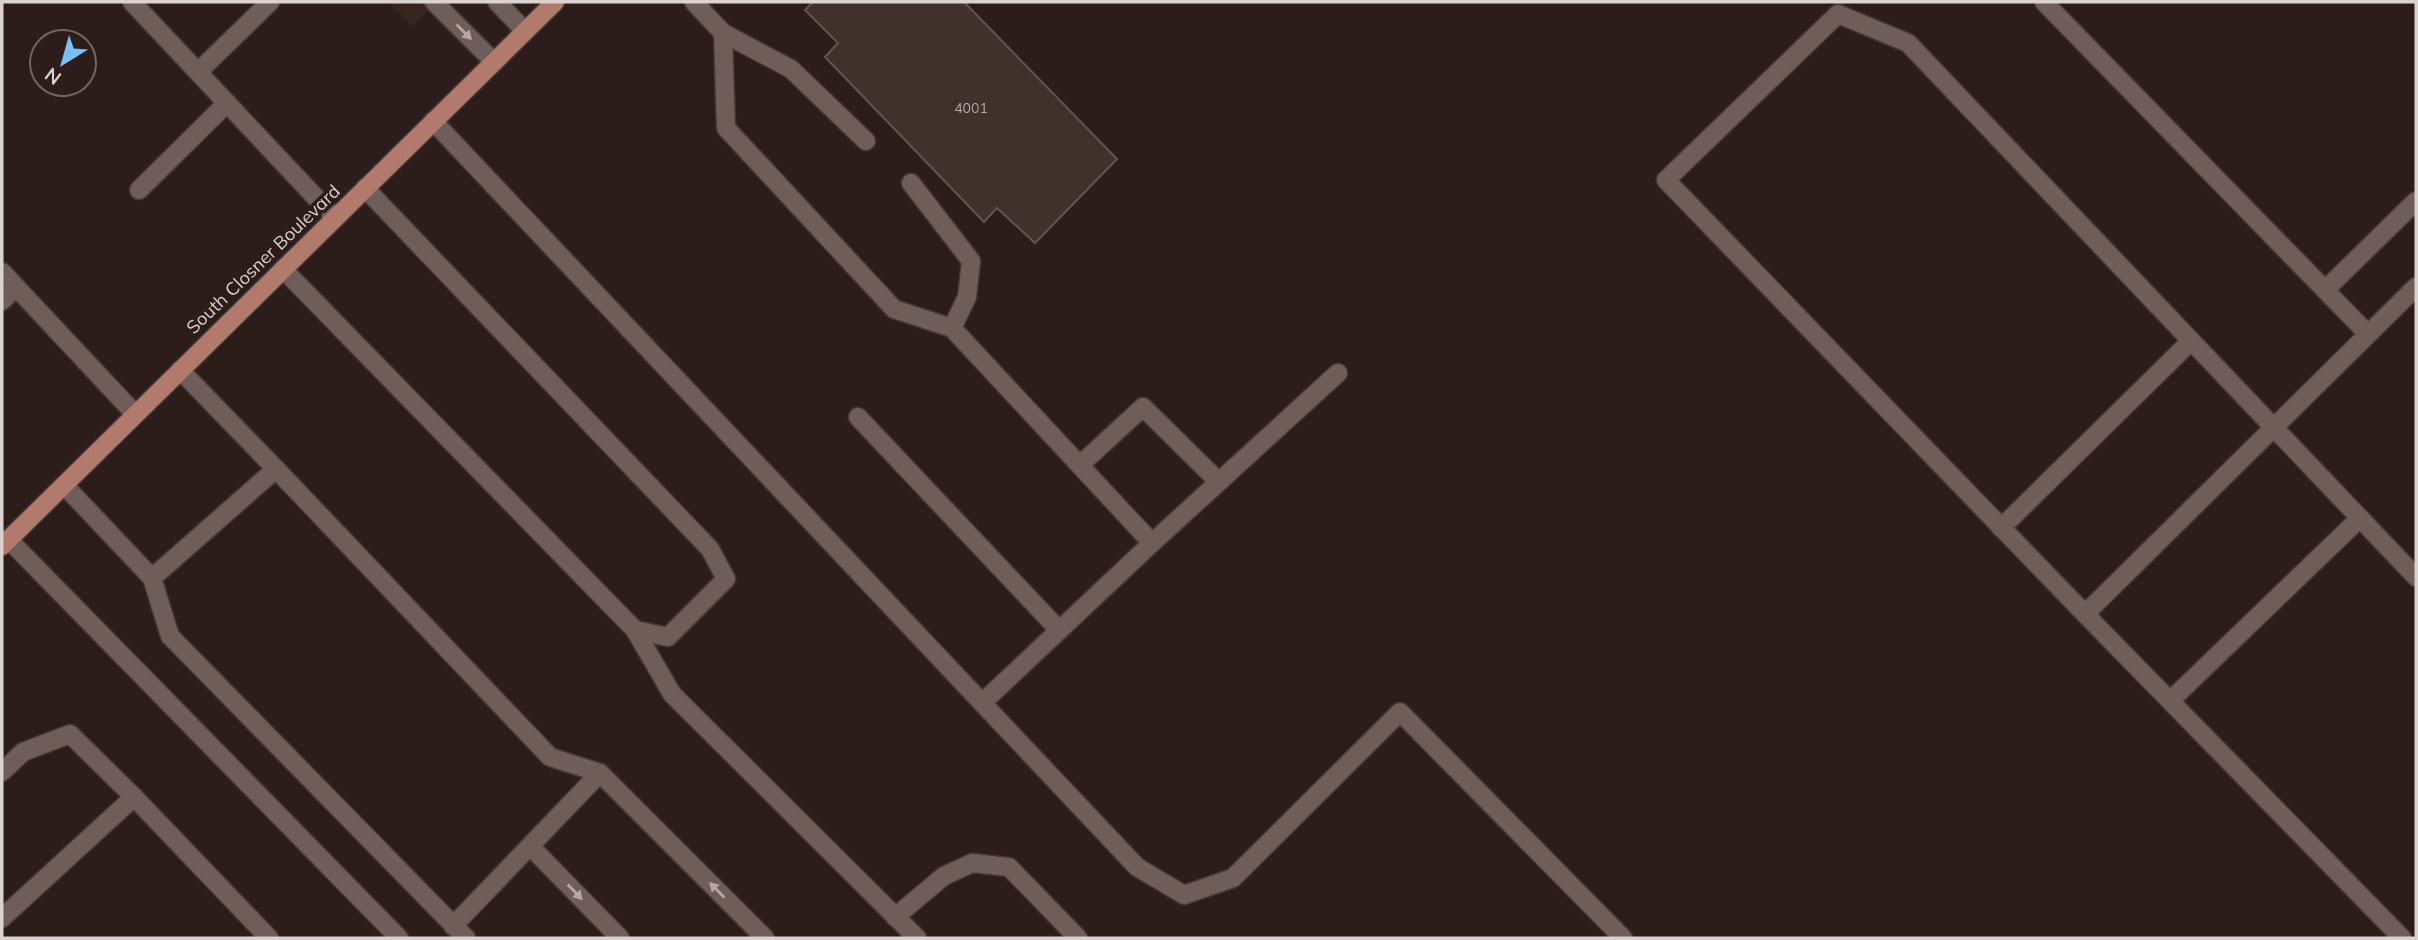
<svg xmlns="http://www.w3.org/2000/svg" width="2418" height="940" font-family="Mulish,sans-serif">
  <rect width="100%" height="100%" fill="#2c1d1a"/>
  <path fill="#392520" d="M388,2H437L412,26Z"/>
  <path fill="#41312d" stroke="#64534e" stroke-width="2" d="M813,2H964L1117,159L1035,243L997,208L984,222L825,57L838,43L805,10Z"/>
  <g fill="none" stroke-linecap="round" stroke-linejoin="round">
    <g stroke="#443735" stroke-width="21">
      <g id="service">
        <path d="M132,2L335,218"/>
        <path d="M434,2L494,62"/>
        <path d="M497,2L525,31"/>
        <path d="M694,2L723,33L726,128L894,309L952,328L1152,543"/>
        <path d="M2044,2L2368,334"/>
        <path d="M723,33L791,69L866,141"/>
        <path d="M198,72L270,2"/>
        <path d="M911,183L971,261L967,297L952,328"/>
        <path d="M139,190L227,103"/>
        <path d="M283,269L635,630L668,637L726,579L710,549L365,188"/>
        <path d="M2,272L135,414"/>
        <path d="M2416,287L2085,614L1666,180L1838,14L1908,43L2416,577"/>
        <path d="M2325,290L2416,201"/>
        <path d="M2,301L16,287"/>
        <path d="M858,417L1059,630"/>
        <path d="M1080,465L1143,407L1219,482"/>
        <path d="M276,469L550,757L600,773L765,938"/>
        <path d="M64,485L152,578L276,469L180,370"/>
        <path d="M2001,528L2191,341"/>
        <path d="M152,578L170,636L466,938"/>
        <path d="M2085,614L2402,938"/>
        <path d="M635,630L672,694L917,938"/>
        <path d="M2170,701L2360,518"/>
        <path d="M982,703L1152,543L1338,373"/>
        <path d="M2,772L23,752L70,734L134,797"/>
        <path d="M530,846L620,938"/>
        <path d="M895,917L944,876L972,863L1009,867L1078,938"/>
        <path d="M2,918L134,797L269,938"/>
        <path d="M453,926L600,773"/>
      </g>
    </g>
    <g stroke="#443735" stroke-width="21">
      <g id="minor">
        <path d="M433,121L1137,867L1184,895L1233,878L1400,712L1623,938"/>
        <path d="M8,539L399,938"/>
      </g>
    </g>
    <g stroke="#443735" stroke-width="21">
      <path id="primary" d="M2,546L555,2"/>
    </g>
    <use href="#service" stroke="#6f5d59" stroke-width="18"/>
    <use href="#minor" stroke="#6f5d59" stroke-width="18"/>
    <use href="#primary" stroke="#b17a6c" stroke-width="18"/>
  </g>
  <defs><path id="oneway-solid" d="M-6-.8H1V-3.2L6.5 0L1 3.2V.8H-6Z" transform="scale(1.75)"/></defs>
  <g fill="#b5a8a5">
    <use href="#oneway-solid" transform="translate(464 32) rotate(45)"/>
    <use href="#oneway-solid" transform="translate(717 890) rotate(-135)"/>
    <use href="#oneway-solid" transform="translate(575 892) rotate(46)"/>
  </g>
  <g text-anchor="middle" dominant-baseline="central" stroke-width="7" stroke-linejoin="round" paint-order="stroke">
    <g font-size="14" fill="#b4a9a6">
      <text x="971" y="108">4001</text>
    </g>
    <g font-size="18" fill="#dbd1ce" stroke="#2c1d1a">
      <text transform="translate(263 259) rotate(-44)">South Closner Boulevard</text>
    </g>
  </g>
  <rect width="2418" height="940" fill="none" stroke="#dbd1ce" stroke-width="7"/>
  <g transform="translate(63 63) rotate(217)"><circle r="33" fill="#2c1d1a" stroke="#726562" stroke-width="2"/>
  <path d="M0-5L12 26L0 18L-12 26Z" fill="#7abef8"/>
  <text y="-10" font-size="19" font-weight="bold" text-anchor="middle" fill="#dbd1ce">N</text>
  </g>
</svg>
